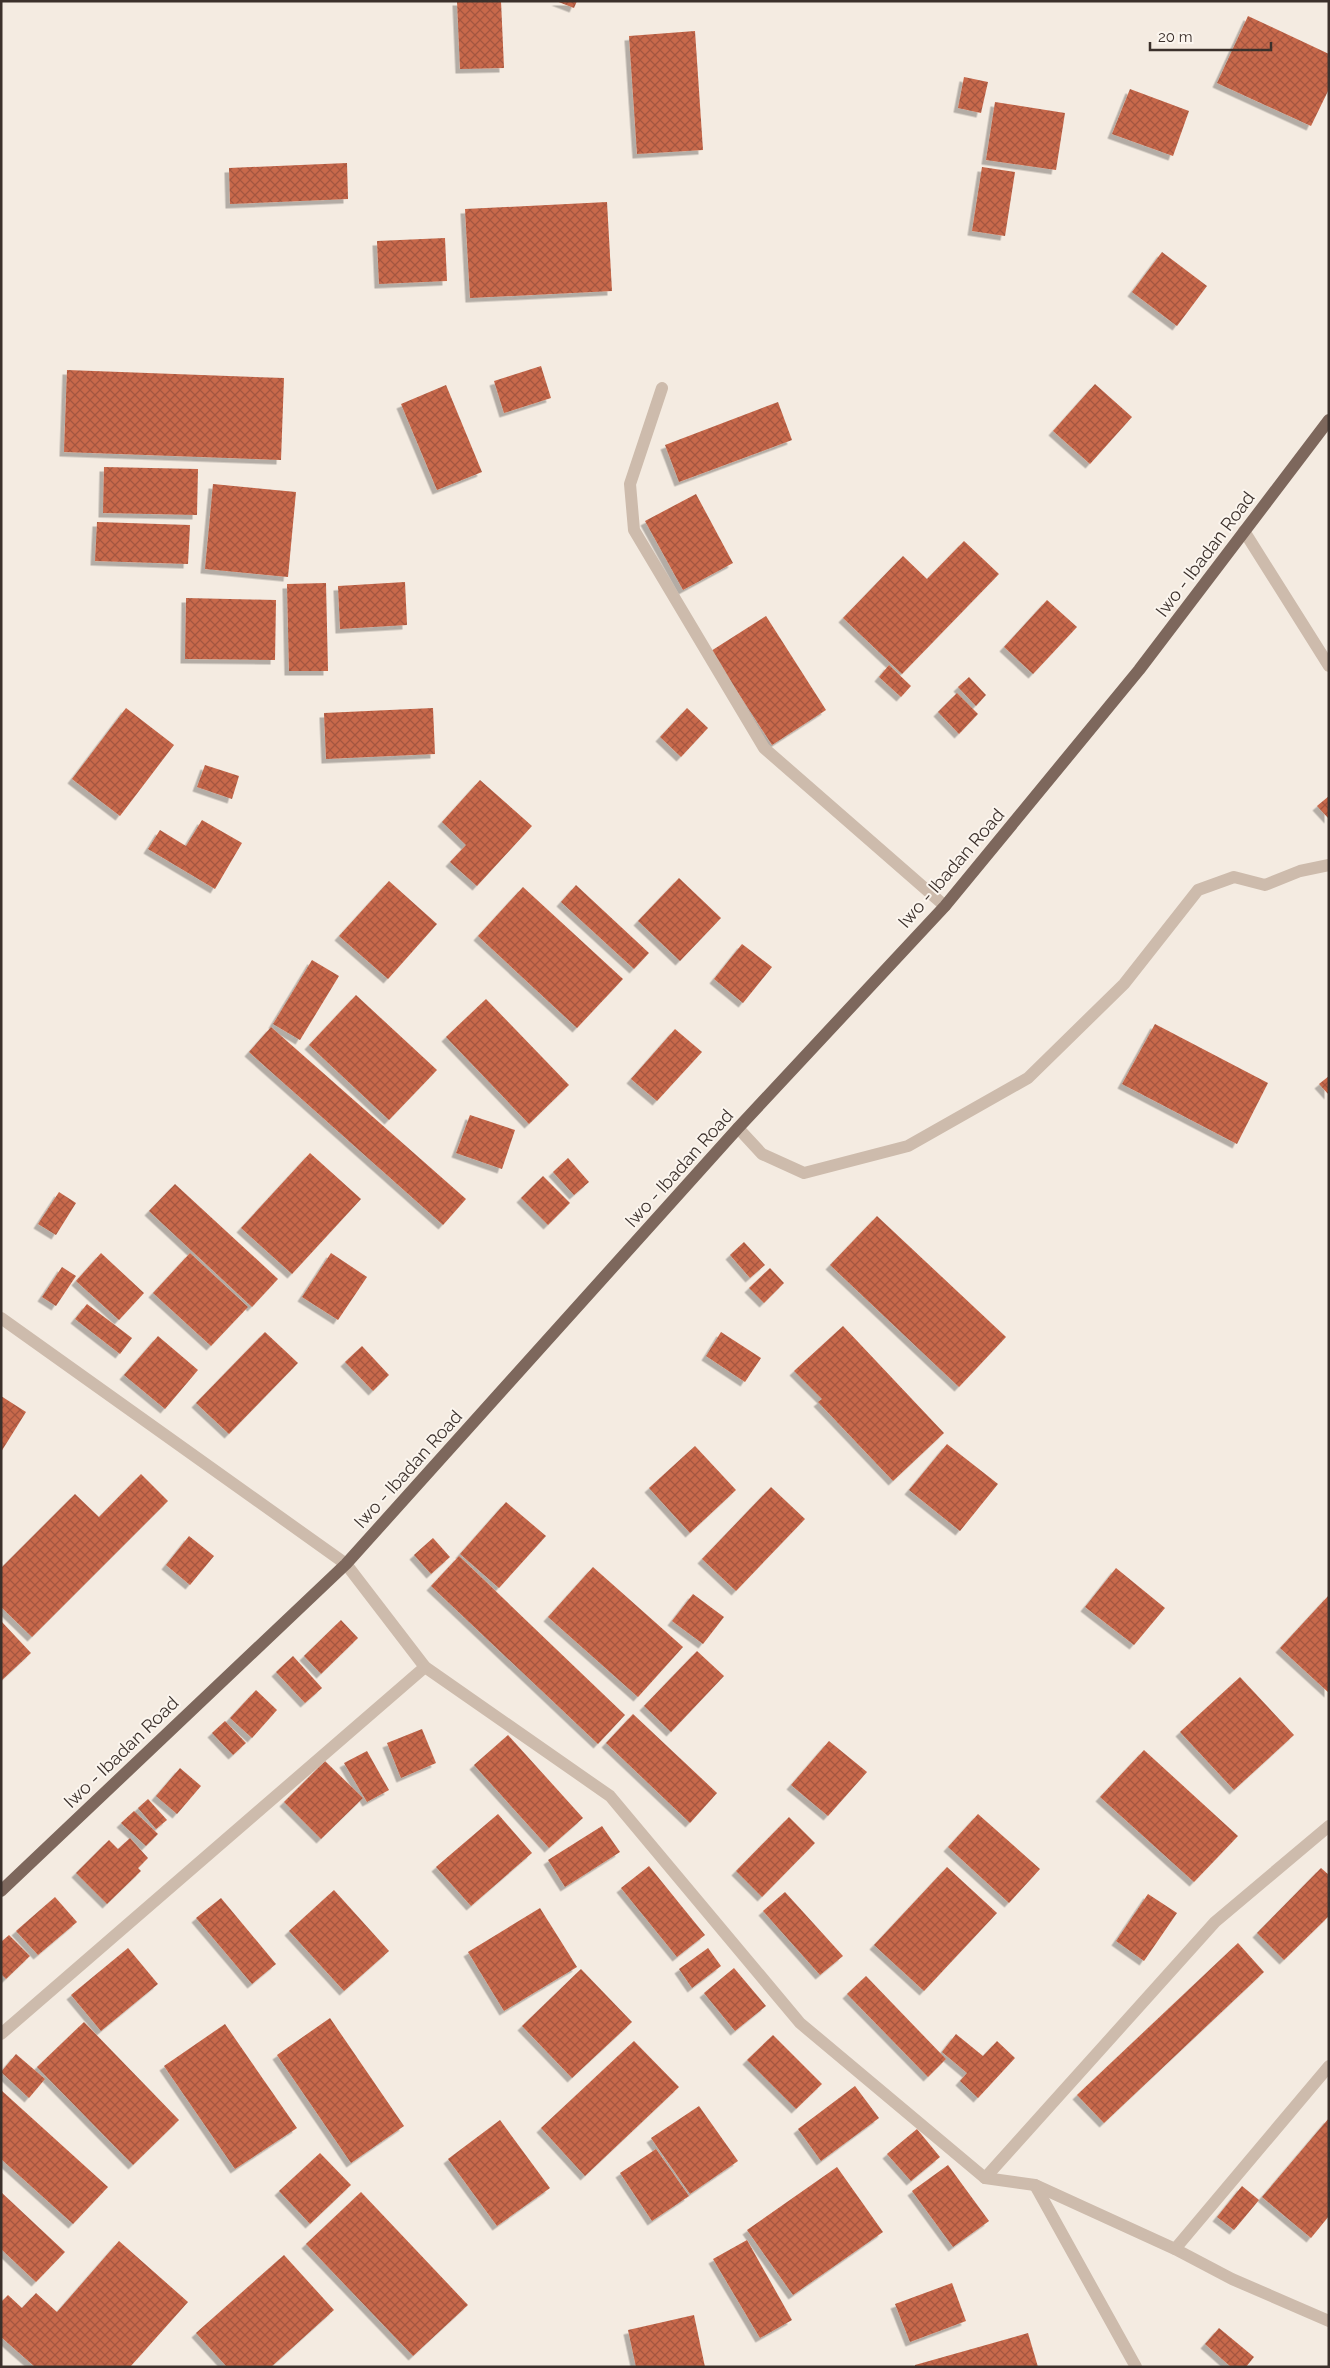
<svg xmlns="http://www.w3.org/2000/svg" width="1330" height="2368" font-family="Raleway,sans-serif">
  <defs>
    <pattern id="building-cross-hatch" width="8" height="8" patternUnits="userSpaceOnUse" patternTransform="scale(1.25)"><rect width="8" height="8" fill="#c8694b"/><path d="M0 0l8 8M0 8l8-8" fill="none" stroke="#a4573f"/></pattern>
    <filter id="shadow"><feDropShadow dx="-4.5" dy="4.5" stdDeviation="0" flood-color="#0004"/></filter>
  </defs>
  <rect width="100%" height="100%" fill="#f4ebe1"/>
  <g fill="url(#building-cross-hatch)" filter="url(#shadow)">
    <path d="M457,1H501L504,68L460,69Z"/>
    <path d="M556,1H577L574,8Z"/>
    <path d="M1248,16L1329,54V89L1311,126L1217,83Z"/>
    <path d="M695,31L703,150L637,154L629,36Z"/>
    <path d="M964,77L988,82L981,113L958,108Z"/>
    <path d="M1130,89L1189,111L1173,156L1112,134Z"/>
    <path d="M995,102L1065,113L1056,170L986,160Z"/>
    <path d="M347,163L348,199L230,204L229,168Z"/>
    <path d="M982,167L1015,172L1005,236L972,231Z"/>
    <path d="M607,202L612,291L470,298L465,209Z"/>
    <path d="M445,238L447,281L379,284L377,241Z"/>
    <path d="M1162,252L1207,286L1177,326L1132,292Z"/>
    <path d="M541,366L551,398L504,413L494,381Z"/>
    <path d="M67,370L284,378L281,460L64,452Z"/>
    <path d="M1095,384L1132,417L1090,464L1053,431Z"/>
    <path d="M446,385L482,472L437,490L401,404Z"/>
    <path d="M778,402L792,440L679,482L665,445Z"/>
    <path d="M104,467L198,469L197,515L103,513Z"/>
    <path d="M213,484L296,492L288,577L205,569Z"/>
    <path d="M696,494L733,563L683,590L645,521Z"/>
    <path d="M97,522L190,525L188,564L95,561Z"/>
    <path d="M964,541L999,574L902,674L843,618L903,556L927,579Z"/>
    <path d="M405,582L407,625L340,629L338,586Z"/>
    <path d="M326,583L328,671H289L287,584Z"/>
    <path d="M186,598L276,600L275,660L185,659Z"/>
    <path d="M1047,600L1077,627L1033,674L1004,647Z"/>
    <path d="M766,616L826,710L772,745L711,651Z"/>
    <path d="M889,665L911,686L901,697L879,677Z"/>
    <path d="M969,677L986,695L976,706L958,687Z"/>
    <path d="M957,693L978,714L959,734L938,712Z"/>
    <path d="M126,708L174,745L120,816L72,779Z"/>
    <path d="M433,708L435,754L326,759L324,713Z"/>
    <path d="M687,708L708,728L681,757L660,737Z"/>
    <path d="M205,765L239,776L232,799L197,787Z"/>
    <path d="M480,780L532,826L477,886L450,862L466,845L442,822Z"/>
    <path d="M1329,796V819L1317,806Z"/>
    <path d="M202,820L242,843L215,889L148,849L160,830L186,846Z"/>
    <path d="M679,878L721,918L680,961L638,921Z"/>
    <path d="M389,881L437,924L388,979L339,936Z"/>
    <path d="M576,885L649,953L634,969L561,902Z"/>
    <path d="M523,887L623,979L577,1028L478,936Z"/>
    <path d="M742,944L772,967L743,1003L714,979Z"/>
    <path d="M312,960L339,976L300,1040L273,1024Z"/>
    <path d="M356,995L437,1070L389,1120L309,1045Z"/>
    <path d="M486,999L569,1085L529,1124L446,1037Z"/>
    <path d="M1155,1024L1268,1083L1237,1144L1122,1084Z"/>
    <path d="M271,1027L466,1199L443,1225L249,1052Z"/>
    <path d="M675,1029L702,1052L657,1101L631,1079Z"/>
    <path d="M1329,1076V1095L1319,1084Z"/>
    <path d="M470,1115L515,1130L502,1169L456,1153Z"/>
    <path d="M310,1153L361,1199L292,1274L241,1228Z"/>
    <path d="M568,1158L589,1182L574,1195L553,1172Z"/>
    <path d="M543,1176L570,1203L548,1225L521,1198Z"/>
    <path d="M175,1184L278,1279L252,1307L149,1211Z"/>
    <path d="M59,1192L76,1203L56,1235L38,1224Z"/>
    <path d="M877,1216L1006,1337L959,1387L830,1265Z"/>
    <path d="M744,1242L765,1265L750,1278L730,1255Z"/>
    <path d="M101,1253L144,1293L119,1320L76,1281Z"/>
    <path d="M190,1253L248,1307L211,1346L153,1293Z"/>
    <path d="M331,1253L367,1277L338,1320L302,1297Z"/>
    <path d="M62,1267L76,1276L56,1306L42,1297Z"/>
    <path d="M770,1268L784,1283L764,1303L749,1288Z"/>
    <path d="M87,1304L132,1338L120,1354L75,1319Z"/>
    <path d="M843,1326L944,1433L893,1481L818,1402L822,1399L794,1371Z"/>
    <path d="M265,1332L298,1363L229,1434L196,1403Z"/>
    <path d="M721,1332L761,1358L745,1382L706,1356Z"/>
    <path d="M158,1336L198,1370L165,1409L124,1375Z"/>
    <path d="M362,1346L389,1375L373,1391L345,1362Z"/>
    <path d="M1,1396L26,1412L1,1452Z"/>
    <path d="M947,1444L998,1484L960,1531L909,1490Z"/>
    <path d="M695,1446L736,1490L690,1533L649,1488Z"/>
    <path d="M141,1474L168,1501L32,1637L1,1607V1568L75,1494L99,1517Z"/>
    <path d="M771,1487L805,1519L736,1591L702,1559Z"/>
    <path d="M506,1502L546,1536L499,1588L460,1554Z"/>
    <path d="M189,1536L214,1556L190,1585L166,1565Z"/>
    <path d="M433,1538L450,1557L431,1574L414,1555Z"/>
    <path d="M459,1556L625,1715L598,1744L431,1586Z"/>
    <path d="M593,1567L683,1647L638,1697L548,1617Z"/>
    <path d="M1116,1568L1165,1608L1134,1645L1085,1607Z"/>
    <path d="M693,1594L724,1617L703,1644L672,1621Z"/>
    <path d="M1329,1595V1693L1280,1648Z"/>
    <path d="M341,1620L358,1638L321,1674L304,1656Z"/>
    <path d="M1,1621L31,1653L1,1681Z"/>
    <path d="M697,1651L724,1676L671,1732L644,1706Z"/>
    <path d="M293,1656L322,1688L305,1703L276,1672Z"/>
    <path d="M1240,1677L1294,1735L1234,1790L1180,1732Z"/>
    <path d="M256,1690L277,1710L252,1738L230,1718Z"/>
    <path d="M633,1714L717,1793L690,1823L606,1743Z"/>
    <path d="M225,1721L246,1743L233,1755L212,1733Z"/>
    <path d="M422,1729L436,1763L401,1778L387,1743Z"/>
    <path d="M508,1735L583,1818L549,1848L474,1765Z"/>
    <path d="M829,1741L867,1772L828,1816L791,1785Z"/>
    <path d="M1144,1750L1238,1836L1194,1882L1100,1797Z"/>
    <path d="M367,1751L389,1790L367,1802L344,1763Z"/>
    <path d="M325,1761L363,1798L321,1839L284,1802Z"/>
    <path d="M180,1768L201,1786L177,1814L156,1796Z"/>
    <path d="M148,1799L167,1820L156,1829L138,1808Z"/>
    <path d="M134,1811L158,1834L146,1846L121,1823Z"/>
    <path d="M498,1814L532,1853L471,1906L436,1867Z"/>
    <path d="M978,1814L1040,1869L1009,1903L948,1847Z"/>
    <path d="M789,1817L815,1843L762,1897L736,1871Z"/>
    <path d="M602,1826L620,1852L565,1887L548,1860Z"/>
    <path d="M130,1838L148,1858L138,1868L141,1871L107,1904L76,1873L109,1840L118,1849Z"/>
    <path d="M649,1866L705,1935L677,1957L621,1888Z"/>
    <path d="M947,1867L997,1913L924,1991L874,1945Z"/>
    <path d="M1321,1868L1329,1875V1916L1284,1960L1257,1933Z"/>
    <path d="M334,1890L389,1951L344,1991L289,1931Z"/>
    <path d="M785,1892L843,1956L820,1975L763,1911Z"/>
    <path d="M1148,1894L1177,1913L1144,1961L1116,1941Z"/>
    <path d="M55,1897L77,1922L38,1955L16,1931Z"/>
    <path d="M221,1898L276,1964L252,1984L196,1918Z"/>
    <path d="M540,1908L577,1967L504,2011L468,1952Z"/>
    <path d="M9,1935L30,1956L6,1979L1,1974V1942Z"/>
    <path d="M1238,1943L1264,1972L1104,2123L1077,2095Z"/>
    <path d="M128,1948L158,1984L101,2031L71,1995Z"/>
    <path d="M708,1948L721,1966L692,1988L679,1969Z"/>
    <path d="M734,1968L766,2006L735,2031L704,1993Z"/>
    <path d="M581,1969L632,2022L572,2078L522,2026Z"/>
    <path d="M866,1976L946,2059L928,2077L847,1994Z"/>
    <path d="M330,2018L404,2126L351,2163L277,2055Z"/>
    <path d="M84,2022L179,2120L133,2165L37,2067Z"/>
    <path d="M225,2024L297,2128L235,2169L164,2066Z"/>
    <path d="M956,2034L983,2056L997,2041L1015,2058L978,2098L960,2081L967,2073L942,2052Z"/>
    <path d="M773,2035L822,2084L796,2109L747,2060Z"/>
    <path d="M634,2041L679,2087L585,2176L541,2128Z"/>
    <path d="M16,2054L45,2079L29,2098L1,2072Z"/>
    <path d="M855,2086L879,2118L821,2161L798,2129Z"/>
    <path d="M1,2090L108,2187L73,2224L1,2159Z"/>
    <path d="M699,2106L738,2161L690,2194L651,2138Z"/>
    <path d="M1329,2118V2216L1311,2238L1262,2197Z"/>
    <path d="M500,2120L550,2188L497,2226L448,2159Z"/>
    <path d="M917,2129L940,2157L911,2181L887,2154Z"/>
    <path d="M656,2149L689,2196L652,2221L620,2173Z"/>
    <path d="M320,2153L351,2185L310,2224L279,2191Z"/>
    <path d="M948,2165L989,2221L953,2247L912,2191Z"/>
    <path d="M837,2167L883,2232L793,2295L747,2230Z"/>
    <path d="M1242,2186L1259,2200L1234,2230L1217,2217Z"/>
    <path d="M1,2192L65,2252L36,2282L1,2249Z"/>
    <path d="M361,2192L468,2305L413,2356L306,2244Z"/>
    <path d="M747,2240L792,2320L760,2338L713,2259Z"/>
    <path d="M119,2241L188,2302L130,2367H35L1,2337V2302L8,2295L22,2308L36,2293L57,2312Z"/>
    <path d="M284,2255L334,2310L271,2367H227L196,2333Z"/>
    <path d="M952,2283L966,2321L910,2342L895,2304Z"/>
    <path d="M694,2315L705,2367H636L628,2330Z"/>
    <path d="M1219,2328L1254,2357L1246,2367H1231L1205,2344Z"/>
    <path d="M1028,2333L1038,2367H915V2365Z"/>
  </g>
  <g fill="none" stroke-linecap="round" stroke-linejoin="round">
    <g stroke="#cdbbac" stroke-width="12">
      <path d="M662,388L630,484L634,530L764,748L945,906"/>
      <path d="M1244,531L1329,666"/>
      <path d="M738,1128L762,1154L804,1173L908,1146L1028,1078L1124,984L1198,890L1234,877L1265,885L1300,871L1329,865"/>
      <path d="M1,1318L346,1564L425,1667L610,1796L800,2023L985,2178L1035,2185L1175,2249L1232,2279L1329,2321"/>
      <path d="M1,2034L425,1667"/>
      <path d="M985,2178L1215,1922L1329,1826"/>
      <path d="M1035,2185L1136,2367"/>
      <path d="M1175,2249L1329,2066"/>
    </g>
    <path stroke="#7d675c" stroke-width="12" d="M1,1891L346,1564L738,1128L945,906L1139,670L1329,420"/>
  </g>
  <g text-anchor="middle" dominant-baseline="central" stroke-width="4" stroke-linejoin="round" paint-order="stroke">
    <g font-size="18" fill="#3b302b" stroke="#fbf5ee">
      <text transform="translate(1205 554) rotate(-53)">Iwo - Ibadan Road</text>
      <text transform="translate(951 868) rotate(-49)">Iwo - Ibadan Road</text>
      <text transform="translate(679 1168) rotate(-48)">Iwo - Ibadan Road</text>
      <text transform="translate(408 1469) rotate(-48)">Iwo - Ibadan Road</text>
      <text transform="translate(121 1752) rotate(-44)">Iwo - Ibadan Road</text>
    </g>
  </g>
  <rect width="1330" height="2368" fill="none" stroke="#3b302b" stroke-width="5"/>
  <path d="M1150 42v8h121v-8" fill="none" stroke="#3b302b" stroke-width="2.5"/>
  <text x="1158" y="42" font-size="15" fill="#3b302b" stroke="#fbf5ee" stroke-width="4" paint-order="stroke">20 m</text>
</svg>
